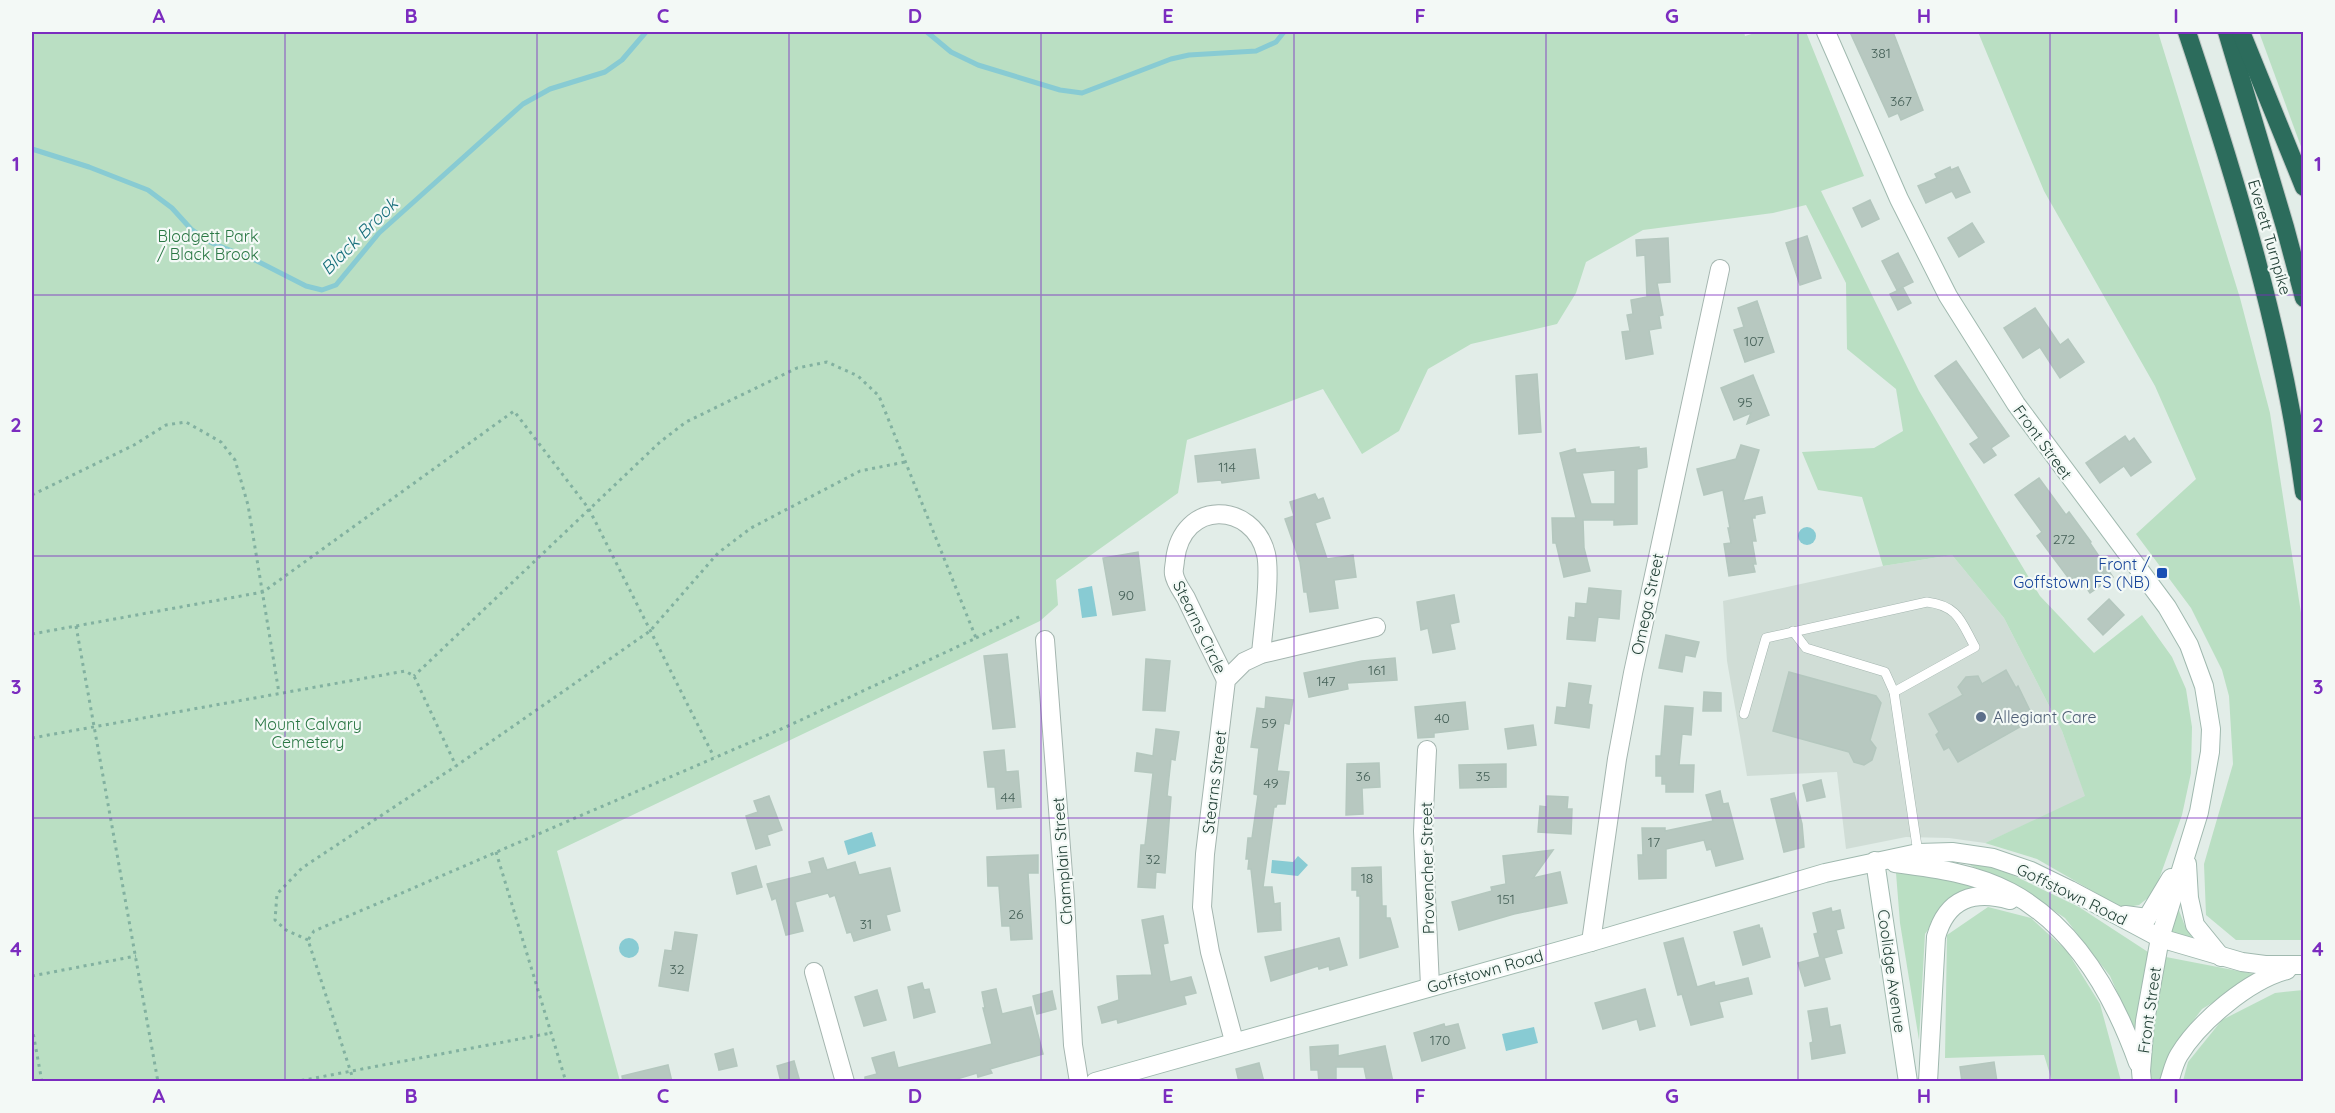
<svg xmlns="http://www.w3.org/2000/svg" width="2335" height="1113" font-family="Quicksand,sans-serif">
  <rect width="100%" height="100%" fill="#e2ede8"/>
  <path fill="#d0ddd6" d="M1952,555L2004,618L2062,731L2086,797L1985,843L1949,838L1906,837L1846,849L1837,772L1747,776L1727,661L1723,601L1883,566Z"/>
  <g fill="#badfc3">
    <path d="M32,32H1744L1745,36L1758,32H1806L1864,176L1821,191L1919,391L1995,521L2040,596L2094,653L2142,615L2172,657L2186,689L2192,727L2191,773L2182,815L2154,893L2139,905L2122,908L2037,859L1985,843L2085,796L2062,731L2004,618L1952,555L1883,566L1862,497L1818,490L1802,452L1874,448L1903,431L1896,389L1847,349L1846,283L1806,205L1773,213L1643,230L1586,262L1576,293L1557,324L1471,344L1428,369L1399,431L1362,454L1323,389L1187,440L1178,493L1056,580L1058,605L1040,621L557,851L620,1081H32Z"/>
    <path d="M1978,32H2158L2240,298L2270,413L2301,613L2304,659L2303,940H2236L2206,915L2204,864L2233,764L2229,696L2222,670L2191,608L2136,534L2196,479L2155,386L2044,191Z"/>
    <path d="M2259,32H2303V152Z"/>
    <path d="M1959,860L2000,869L2079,907L2148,952L2135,1032L2110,976L2065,918L2021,889Z"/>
    <path d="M1896,873L1939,877L1981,888L1949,900L1925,934L1919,1040L1900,923Z"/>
    <path d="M1988,907L2031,918L2067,951L2100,1004L2121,1081H2052L2044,1055L1945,1058L1947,935Z"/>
    <path d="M2178,908L2185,926L2195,942L2171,934Z"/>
    <path d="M2166,957L2259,975L2202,1009L2172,1049L2161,1081L2150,1082C2146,1041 2158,997 2166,957Z"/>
    <path d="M2303,990V1081H2183L2188,1062L2222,1020L2275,993Z"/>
  </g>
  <g fill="#88cbd3">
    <circle cx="1807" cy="536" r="9"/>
    <path d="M1092,586L1097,616L1082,618L1078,589Z"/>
    <path d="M872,832L876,846L848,855L844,841Z"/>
    <path d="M1298,856L1308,865L1298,876L1271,873L1272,860L1293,862Z"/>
    <circle cx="629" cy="948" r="10"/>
    <path d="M1534,1027L1538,1043L1506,1051L1502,1034Z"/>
  </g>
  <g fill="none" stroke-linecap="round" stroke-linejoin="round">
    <g stroke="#88cbd3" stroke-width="5">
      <path d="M927,32L951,52L978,65L1060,90L1082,93L1171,59L1189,55L1256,51L1276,42L1284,32"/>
      <path d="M32,149L89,167L148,190L172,208L191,229L207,241L257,261L306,286L322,290L336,285L379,233L523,104L550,89L605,72L622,60L646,32"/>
    </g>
  </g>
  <g fill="#b7c8c0" stroke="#b4c7be" stroke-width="1.5" fill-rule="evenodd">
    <path d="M1850,32H1893L1923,110L1901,120L1898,113L1889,117Z"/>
    <path d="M1950,167L1951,170L1958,167L1970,192L1956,198L1952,191L1926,203L1918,186L1937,178L1935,174Z"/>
    <path d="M1870,200L1879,219L1862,227L1853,208Z"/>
    <path d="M1972,223L1984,242L1959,257L1948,238Z"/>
    <path d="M1807,236L1821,278L1800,285L1786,243Z"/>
    <path d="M1668,238L1670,282L1657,283L1663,315L1659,316L1661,328L1649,330L1653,354L1626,359L1622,332L1630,331L1627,315L1633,314L1631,300L1647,297L1645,255L1637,256L1636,240Z"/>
    <path d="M1898,253L1913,282L1897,290L1882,261Z"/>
    <path d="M1903,288L1911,303L1898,310L1890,294Z"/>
    <path d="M1757,301L1774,352L1745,362L1734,330L1744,327L1738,308Z"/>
    <path d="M2035,308L2060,345L2068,339L2084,362L2060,378L2040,347L2023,358L2004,328Z"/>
    <path d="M1956,361L2009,436L1991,448L1996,455L1984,463L1970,444L1979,438L1935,376Z"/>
    <path d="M1537,374L1541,432L1519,434L1516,376Z"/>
    <path d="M1753,375L1769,415L1747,424L1751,413L1734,420L1721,388Z"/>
    <path d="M2125,436L2129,442L2134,438L2151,462L2131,476L2124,466L2100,483L2086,463Z"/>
    <path d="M1741,445L1759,450L1743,501L1762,497L1765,513L1755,515V518H1752L1756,541H1752L1756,564H1753L1755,572L1729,576L1724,544L1731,543L1728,528H1730L1723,490L1704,495L1697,469L1736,459Z"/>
    <path d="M1639,447V449L1646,448L1647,467L1637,469V524L1614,525V520H1583L1584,548L1590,571L1564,577L1556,543H1553L1552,518H1576L1560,453L1575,449L1576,453ZM1615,470V504H1591L1582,473Z"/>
    <path d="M1255,449L1259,478L1222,483L1221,480L1198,482L1195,456Z"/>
    <path d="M2039,478L2066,515L2069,512L2091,542L2090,543L2113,577L2090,593L2078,576L2070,580L2037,536L2042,532L2015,495Z"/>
    <path d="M1315,494L1318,500L1323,498L1330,518L1315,523L1327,559L1353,555L1356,577L1334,580L1338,608L1310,612L1307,592H1304L1300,562L1285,519L1294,516L1290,502Z"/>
    <path d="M1138,552L1145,610L1113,615L1103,558Z"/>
    <path d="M1589,588L1621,591L1619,619L1598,617L1595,641L1567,639L1569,617L1575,618L1576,603L1587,604Z"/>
    <path d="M1454,595L1459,622L1450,624L1455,649L1433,653L1428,628L1421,630L1417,602Z"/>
    <path d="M2109,599L2124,615L2103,635L2088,619Z"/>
    <path d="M1666,635L1699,642L1695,657L1685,655L1682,672L1659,668Z"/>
    <path d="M1007,654L1015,727L993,729L984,656Z"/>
    <path d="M1395,658L1397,680L1347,683L1348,689L1309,697L1304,673L1362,661Z"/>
    <path d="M1146,659L1170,661L1165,711L1143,710Z"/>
    <path d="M2006,670L2016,688L2018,686L2034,719L1958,762L1949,747L1944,750L1936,735L1939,732L1929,714L1963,695L1958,687L1966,677L1978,676L1982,684Z"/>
    <path d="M1789,672L1876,696L1881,703L1870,740L1876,748L1872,760L1864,765L1854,762L1849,752L1773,731Z"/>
    <path d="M1569,683L1591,686L1588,704L1592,705L1589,728L1555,723L1557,707L1566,708Z"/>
    <path d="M1704,692L1721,693V711H1703Z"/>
    <path d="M1266,697L1293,700L1289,724L1284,723L1277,771L1289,772L1285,804H1277L1276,807H1274L1263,887H1272L1274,904L1280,903L1281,930L1258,932L1251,869H1248L1249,859H1246L1248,838H1252L1258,795L1254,794L1259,748L1251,747L1257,708L1265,709Z"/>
    <path d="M1465,702L1468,729L1434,733V737L1418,738L1415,707Z"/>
    <path d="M1665,706L1693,708L1691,735L1682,734L1679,765H1694L1693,792H1666V784H1662V776H1656V756H1661Z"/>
    <path d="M1533,725L1536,745L1508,749L1505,729Z"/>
    <path d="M1156,729L1179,732L1175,760L1171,759L1167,796L1171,797L1165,873L1156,872L1155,888L1138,887L1141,845H1145L1153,773L1135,771L1137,753L1153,756Z"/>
    <path d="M1004,750L1006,772L1018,771L1021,807L997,809L995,787H988L984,752Z"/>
    <path d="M1379,763L1380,787L1362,788L1363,814L1346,815L1347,764Z"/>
    <path d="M1506,764V787L1460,788L1459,765Z"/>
    <path d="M1821,780L1825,797L1807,801L1803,785Z"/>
    <path d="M1720,791L1723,804L1728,803L1743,859L1716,866L1711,849L1707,850L1704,840L1666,849V878L1639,879L1638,855H1643L1642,828H1665V831L1713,821L1706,795Z"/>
    <path d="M1794,793L1802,824L1804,847L1784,852L1771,799Z"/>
    <path d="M769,796L782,830L767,835L770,845L756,849L746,816L758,812L754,801Z"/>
    <path d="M1547,796L1568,797L1567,809H1572L1571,834L1538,832L1540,806L1547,807Z"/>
    <path d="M1553,850L1533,878L1560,872L1567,903L1514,914L1459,930L1452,902L1492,891L1491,887L1506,884L1503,856Z"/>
    <path d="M1038,855V873H1028L1032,939L1011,940L1010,926H1002L999,886H988L987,857Z"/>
    <path d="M823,858L827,870L855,862L859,875L890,868L900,911L886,915L890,930L854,941L851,932L847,933L835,895L830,897L828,893L795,902L803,931L786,935L776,898L772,900L767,884L812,873L809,862Z"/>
    <path d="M756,866L762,887L737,894L732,873Z"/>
    <path d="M1381,867L1382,906H1386V918H1390L1398,947L1360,958V896H1357V890H1352V868Z"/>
    <path d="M1831,908L1832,912L1840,910L1844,928L1836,930L1842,953L1824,958L1830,979L1805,986L1798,963L1820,957L1814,934L1818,933L1813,913Z"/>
    <path d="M1163,916L1168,943L1163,944L1170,982L1191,977L1196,993L1184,996L1186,1004L1118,1023L1117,1019L1102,1023L1098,1007L1119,1000L1117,976L1152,975L1142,920Z"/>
    <path d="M1759,925L1760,929L1762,928L1770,957L1743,965L1734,932Z"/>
    <path d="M675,932L697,935L688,991L659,986L665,950L672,951Z"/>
    <path d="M1339,938L1347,965L1330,970L1329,966L1319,969L1318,966L1271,981L1265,957Z"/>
    <path d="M1683,938L1697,987L1714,982L1715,986L1748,978L1752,994L1719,1002L1723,1017L1691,1025L1682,994L1678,995L1664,943Z"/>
    <path d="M922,983L924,990L929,989L935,1012L914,1018L908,987Z"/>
    <path d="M996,989L1002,1014L1031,1007L1043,1054L990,1069L992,1073L978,1077L977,1073L947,1082H865V1077L877,1074L872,1058L894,1052L898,1068L992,1044L983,1008H985L982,992Z"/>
    <path d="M1645,989L1655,1026L1640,1030L1637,1019L1603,1029L1595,1003Z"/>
    <path d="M877,990L886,1020L864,1026L855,997Z"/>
    <path d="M1052,991L1056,1009L1037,1014L1033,996Z"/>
    <path d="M1827,1008L1830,1027L1840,1025L1845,1053L1812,1059L1810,1043L1813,1042L1808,1011Z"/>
    <path d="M1444,1024L1445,1027L1458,1024L1465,1048L1422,1061L1414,1033Z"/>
    <path d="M1338,1045V1056L1385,1046L1393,1082H1367L1364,1067H1336V1082H1319L1318,1070H1311L1310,1047Z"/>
    <path d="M733,1049L737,1066L719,1070L715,1054Z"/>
    <path d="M794,1061L800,1082H781L777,1066Z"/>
    <path d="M1994,1062L1997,1082H1962L1960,1067Z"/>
    <path d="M1259,1063L1264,1082H1239L1236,1069Z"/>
    <path d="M668,1065L672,1082H623L622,1076Z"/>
  </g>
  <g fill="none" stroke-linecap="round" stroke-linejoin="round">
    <g stroke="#a4b5af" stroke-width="10">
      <g id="lane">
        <path d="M1793,631L1806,648L1885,672L1894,692L1918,853"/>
        <path d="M1744,714L1766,638L1927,602C1959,606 1961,622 1975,647L1894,692"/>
      </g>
    </g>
    <g stroke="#a4b5af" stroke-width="20">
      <g id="street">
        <path d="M1045,640L1065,900L1073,1045L1079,1082"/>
        <path d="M1226,680C1213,653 1199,626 1186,598C1182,591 1175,582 1174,574C1173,570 1175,564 1175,560C1182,499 1253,501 1266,554C1271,576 1263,629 1261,654"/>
        <path d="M1427,750L1423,831L1430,986"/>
        <path d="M1591,942L1617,759L1633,673L1720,269"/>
        <path d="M814,972L845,1082"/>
        <path d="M1234,1041L1210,952L1202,907L1205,854L1226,680L1244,662L1261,654L1376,627"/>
      </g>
    </g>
    <g stroke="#a0b9af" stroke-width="20">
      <g id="secondary">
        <path d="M1826,32L1899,199L1948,296L2016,404L2167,607L2189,645L2204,686L2211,729L2210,752L2199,812L2160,938L2145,1021L2141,1071L2142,1082"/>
        <path d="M1875,861L1908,1082"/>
        <path d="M1895,863C1933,868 1975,873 2010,892C2076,927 2114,996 2138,1063"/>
        <path d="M2187,864L2189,898L2195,925L2221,957"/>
        <path d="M2125,915L2147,918L2171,878"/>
        <path d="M1095,1082L1591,942L1825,873L1918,853L1952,852L1993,858L2031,871L2070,890L2160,938L2242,962L2265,965H2304"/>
        <path d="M1928,1082L1936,937C1947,898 1974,890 2010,900"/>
        <path d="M2169,1082C2172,1073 2174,1063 2179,1055C2199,1022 2249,980 2287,970"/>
      </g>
    </g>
    <g stroke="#c1c9c6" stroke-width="20">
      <g id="highway">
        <path d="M2187,32C2237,182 2283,334 2304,492"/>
        <path d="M2227,32L2285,227L2304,298"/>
        <path d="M2241,32L2304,187"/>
      </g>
    </g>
    <g stroke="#82b1a0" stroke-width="3" stroke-dasharray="3 4.5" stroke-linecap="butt">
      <path d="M32,495L134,445L166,425L186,422L221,442L235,460L248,505L279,693"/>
      <path d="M76,626L158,1082"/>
      <path d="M32,634L263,592L514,411L589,509L714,757"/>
      <path d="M976,638L1023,615"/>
      <path d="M32,738L405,671L414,676L456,766"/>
      <path d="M496,852L566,1082"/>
      <path d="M308,940L286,930L275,920L277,894L302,868L456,766L650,631L718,553L751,528L860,471L905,462"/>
      <path d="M32,976L136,956"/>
      <path d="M32,1027L42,1082"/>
      <path d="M294,1082L551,1033"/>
      <path d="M354,1082L308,940L314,931L788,726L976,638L879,396L858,376L827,362L797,368L686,422L660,442L414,676"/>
    </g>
    <use href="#lane" stroke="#fff" stroke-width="9"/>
    <use href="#street" stroke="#fff" stroke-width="18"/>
    <use href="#secondary" stroke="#fff" stroke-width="18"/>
    <use href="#highway" stroke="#2c6c5c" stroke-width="18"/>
  </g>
  <path fill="none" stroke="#7b2cbf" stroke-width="1.5" stroke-opacity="0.55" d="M285,32V1082M537,32V1082M789,32V1082M1041,32V1082M1294,32V1082M1546,32V1082M1798,32V1082M2050,32V1082M32,295H2304M32,556H2304M32,818H2304"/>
  <rect fill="#1a4fb4" stroke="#f3f9f6" stroke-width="2" x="2156" y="567" width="12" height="12" rx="3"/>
  <circle fill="#5c6f8a" stroke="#f3f9f6" stroke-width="2" cx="1981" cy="717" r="6"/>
  <g text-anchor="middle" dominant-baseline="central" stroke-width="4.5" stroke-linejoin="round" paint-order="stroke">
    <g font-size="14" fill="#466158">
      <text x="1881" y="53">381</text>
      <text x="1901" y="101">367</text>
      <text x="1754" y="341">107</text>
      <text x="1745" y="402">95</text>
      <text x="1227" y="467">114</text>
      <text x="2064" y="539">272</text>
      <text x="1126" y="595">90</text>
      <text x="1377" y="670">161</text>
      <text x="1326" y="681">147</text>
      <text x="1442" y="718">40</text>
      <text x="1269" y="723">59</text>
      <text x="1363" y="776">36</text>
      <text x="1483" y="776">35</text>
      <text x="1271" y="783">49</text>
      <text x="1008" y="797">44</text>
      <text x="1654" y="842">17</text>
      <text x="1153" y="859">32</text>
      <text x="1367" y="878">18</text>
      <text x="1506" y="899">151</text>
      <text x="1016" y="914">26</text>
      <text x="866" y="924">31</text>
      <text x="677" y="969">32</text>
      <text x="1440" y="1040">170</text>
    </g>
    <g font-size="16" fill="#2a7744" stroke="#f3f9f6">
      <text x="208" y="236">Blodgett Park<tspan x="208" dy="18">/ Black Brook</tspan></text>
      <text x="308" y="724">Mount Calvary<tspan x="308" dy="18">Cemetery</tspan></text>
    </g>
    <g font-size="16" fill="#213f35" stroke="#f3f9f6">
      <text transform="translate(2270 237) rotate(74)">Everett Turnpike</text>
      <text transform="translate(2043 442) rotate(54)">Front Street</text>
      <text transform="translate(1647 604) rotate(-78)">Omega Street</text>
      <text transform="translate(1200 627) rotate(64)">Stearns Circle</text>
      <text transform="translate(1214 782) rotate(-83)">Stearns Street</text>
      <text transform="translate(1062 861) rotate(-94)">Champlain Street</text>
      <text transform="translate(1427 868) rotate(-91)">Provencher Street</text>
      <text transform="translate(2072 894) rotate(26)">Goffstown Road</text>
      <text transform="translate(1485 971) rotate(-16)">Goffstown Road</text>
      <text transform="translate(1892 971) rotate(82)">Coolidge Avenue</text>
      <text transform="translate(2149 1010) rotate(-82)">Front Street</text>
    </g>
    <g font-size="16" fill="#164399" stroke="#f3f9f6" text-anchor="end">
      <text x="2150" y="564">Front /<tspan x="2150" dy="18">Goffstown FS (NB)</tspan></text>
    </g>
    <g font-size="16" fill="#4e5e75" stroke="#f3f9f6" text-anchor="start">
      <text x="1993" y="717">Allegiant Care</text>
    </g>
    <g font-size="18" font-style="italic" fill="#19707d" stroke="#f3f9f6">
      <text transform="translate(359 236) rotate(-45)">Black Brook</text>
    </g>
  </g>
  <rect width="2335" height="1113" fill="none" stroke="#f3f9f6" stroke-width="66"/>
  <rect x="33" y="33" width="2269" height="1047" fill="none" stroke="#7b2cbf" stroke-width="2"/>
  <g font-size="20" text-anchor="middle" font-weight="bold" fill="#7b2cbf">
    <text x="159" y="23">A</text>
    <text x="411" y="23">B</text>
    <text x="663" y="23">C</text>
    <text x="915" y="23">D</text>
    <text x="1168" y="23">E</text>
    <text x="1420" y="23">F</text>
    <text x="1672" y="23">G</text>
    <text x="1924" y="23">H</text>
    <text x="2176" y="23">I</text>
    <text x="16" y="171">1</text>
    <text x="2318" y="171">1</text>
    <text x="16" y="432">2</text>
    <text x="2318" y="432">2</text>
    <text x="16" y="694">3</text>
    <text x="2318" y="694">3</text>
    <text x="16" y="956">4</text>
    <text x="2318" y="956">4</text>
    <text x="159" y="1103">A</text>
    <text x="411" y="1103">B</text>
    <text x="663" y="1103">C</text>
    <text x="915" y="1103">D</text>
    <text x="1168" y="1103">E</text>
    <text x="1420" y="1103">F</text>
    <text x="1672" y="1103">G</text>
    <text x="1924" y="1103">H</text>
    <text x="2176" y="1103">I</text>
  </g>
</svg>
